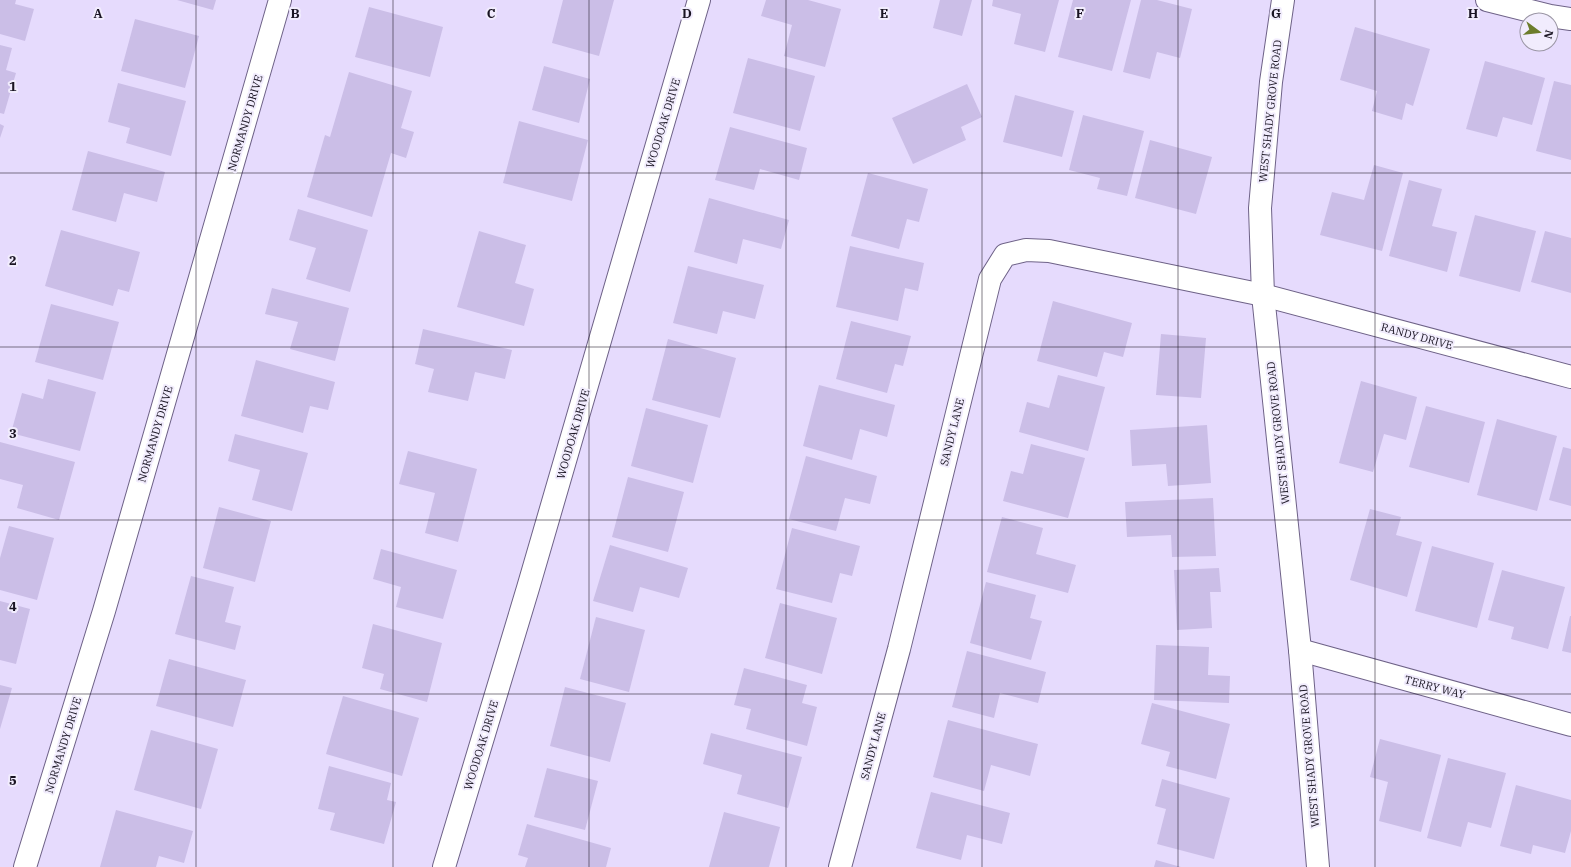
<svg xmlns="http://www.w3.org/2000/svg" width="1571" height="867" font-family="'IBM Plex Serif',serif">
  <rect width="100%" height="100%" fill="#e6dbfd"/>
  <g fill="#cbbee7">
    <path d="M0,0H16L15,4L34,9L25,41L0,34Z"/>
    <path d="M177,0H216L213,10Z"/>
    <path d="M563,0H614L599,56L552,43Z"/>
    <path d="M766,0H808L841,9L825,67L784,56L792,25L761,16Z"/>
    <path d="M940,0H972L962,36L933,28Z"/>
    <path d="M993,0H1059L1045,52L1014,44L1021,14L992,6Z"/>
    <path d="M1073,0H1131L1112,71L1058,57Z"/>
    <path d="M1141,0H1157L1192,9L1180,58L1157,52L1150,79L1123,72Z"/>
    <path d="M369,7L443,27L430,77L355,57Z"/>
    <path d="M135,19L199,36L185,88L121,71Z"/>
    <path d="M1355,27L1430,49L1413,106L1406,103L1402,120L1372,111L1377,91L1340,80Z"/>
    <path d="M0,45L12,48L6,70L16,73L4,114L0,113Z"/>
    <path d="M748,58L815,76L800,131L733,113Z"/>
    <path d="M1485,61L1545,78L1532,125L1503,117L1497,137L1466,129Z"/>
    <path d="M544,66L590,79L579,123L532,110Z"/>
    <path d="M349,72L412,91L401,128L414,132L406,158L391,153L372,217L307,197L325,135L330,137Z"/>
    <path d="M1554,81L1571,85V160L1536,151Z"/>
    <path d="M118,83L186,101L171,156L126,143L130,128L108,122Z"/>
    <path d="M967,84L982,117L961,127L966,140L913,164L892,118Z"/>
    <path d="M1015,95L1074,111L1062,157L1003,142Z"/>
    <path d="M1083,115L1144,131L1127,196L1097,189L1100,178L1069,170Z"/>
    <path d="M519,121L588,140L572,201L503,183Z"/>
    <path d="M0,124L4,126L0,138Z"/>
    <path d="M730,127L807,148L799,180L760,169L754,190L715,180Z"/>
    <path d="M1150,140L1212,157L1196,214L1135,198Z"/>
    <path d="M88,151L165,172L157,202L124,193L116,222L72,210Z"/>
    <path d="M1374,165L1403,173L1382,251L1320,235L1332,192L1364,200Z"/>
    <path d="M868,173L928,189L919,222L907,219L899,249L851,236Z"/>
    <path d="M1409,180L1442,189L1432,226L1457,232L1447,272L1389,256Z"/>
    <path d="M709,198L789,220L781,249L743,239L737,264L694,252Z"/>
    <path d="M298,209L368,230L350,292L306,279L316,248L289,240Z"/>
    <path d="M1475,215L1536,231L1520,292L1459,276Z"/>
    <path d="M61,230L140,252L129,292L118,289L113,306L45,286Z"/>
    <path d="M479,231L526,245L515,283L534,289L524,326L457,307Z"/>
    <path d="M1545,231L1571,238V293L1531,282Z"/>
    <path d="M850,246L924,263L918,291L905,288L898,321L836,307Z"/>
    <path d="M688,266L764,285L755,319L723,311L717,334L673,323Z"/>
    <path d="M272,288L349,308L335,361L290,349L298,322L265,314Z"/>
    <path d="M1053,301L1132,323L1123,357L1104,352L1097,377L1037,361Z"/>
    <path d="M51,304L119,322L103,380L35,362Z"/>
    <path d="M851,321L911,336L903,366L895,364L887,393L836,379Z"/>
    <path d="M423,329L512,350L505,379L475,372L468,401L428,392L434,369L415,364Z"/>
    <path d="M1161,334L1206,338L1201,398L1156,395Z"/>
    <path d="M668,339L736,358L720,418L652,400Z"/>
    <path d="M256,360L335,382L328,410L310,406L303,433L241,416Z"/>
    <path d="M1058,375L1105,387L1088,451L1019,432L1027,402L1049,408Z"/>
    <path d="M48,379L96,392L80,451L11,433L22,393L43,399Z"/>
    <path d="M1361,381L1417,397L1406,440L1384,434L1373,472L1339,463Z"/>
    <path d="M819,385L895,405L887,437L860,429L852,460L803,446Z"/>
    <path d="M1426,406L1485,422L1469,483L1409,467Z"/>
    <path d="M646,408L708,425L693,483L631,466Z"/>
    <path d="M1497,419L1557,436L1537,511L1477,495Z"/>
    <path d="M1207,425L1211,483L1168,486L1166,464L1132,466L1130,430Z"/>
    <path d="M235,434L308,453L292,511L252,500L260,470L228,461Z"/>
    <path d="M0,442L75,462L59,520L17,508L23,485L0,479Z"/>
    <path d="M1031,444L1085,458L1068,518L1003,501L1011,471L1023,474Z"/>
    <path d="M1563,447L1571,449V506L1549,500Z"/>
    <path d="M408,451L477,469L458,542L425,533L435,493L399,484Z"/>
    <path d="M806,456L877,476L870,504L845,498L836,531L789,519Z"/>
    <path d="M628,477L684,492L668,552L612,537Z"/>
    <path d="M1213,498L1216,556L1172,557L1171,535L1127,537L1125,502Z"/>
    <path d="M219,507L271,521L255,582L203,568Z"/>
    <path d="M1370,509L1401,517L1396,535L1422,542L1407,597L1350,580Z"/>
    <path d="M1002,517L1043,528L1036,554L1076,565L1068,593L987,572Z"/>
    <path d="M9,526L54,538L37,600L0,590V558Z"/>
    <path d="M792,528L860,546L852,576L840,573L832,603L776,589Z"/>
    <path d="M610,545L688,568L679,598L640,587L633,612L593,601Z"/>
    <path d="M1432,546L1494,563L1477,628L1415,611Z"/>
    <path d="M381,549L457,570L443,619L396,607L401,587L373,579Z"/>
    <path d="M1219,568L1221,592H1210L1212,628L1177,630L1174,570Z"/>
    <path d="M1502,570L1565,587L1548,649L1511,639L1514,627L1488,620Z"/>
    <path d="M191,576L234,587L225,622L241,626L235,650L175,634Z"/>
    <path d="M986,582L1036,595L1030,618L1042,621L1031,660L970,643Z"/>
    <path d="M0,601L30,609L16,664L0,660Z"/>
    <path d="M780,603L837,618L822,674L765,658Z"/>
    <path d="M1570,616H1571V653L1562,651Z"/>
    <path d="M596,617L645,630L629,692L580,679Z"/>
    <path d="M373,624L442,643L427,702L380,689L384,674L362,668Z"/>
    <path d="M1156,645L1209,647L1208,675L1230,676L1229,703L1154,700Z"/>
    <path d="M967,651L1046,672L1038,703L1000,693L994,718L952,707Z"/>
    <path d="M169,659L246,680L233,727L156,706Z"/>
    <path d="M744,668L807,685L802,703L817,707L807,746L746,729L751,709L734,705Z"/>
    <path d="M0,685L12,688L0,729Z"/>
    <path d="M565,687L626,703L610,762L550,746Z"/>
    <path d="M343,696L419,718L402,776L326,754Z"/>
    <path d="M1152,703L1230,724L1216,779L1166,766L1170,752L1141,744Z"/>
    <path d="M948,720L1038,744L1030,776L991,765L984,791L933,777Z"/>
    <path d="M151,730L218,749L201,809L134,790Z"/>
    <path d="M711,733L802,757L788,808L737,794L742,775L703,764Z"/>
    <path d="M1380,739L1441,755L1421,832L1379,821L1388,782L1370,777Z"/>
    <path d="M1448,758L1506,773L1491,828L1468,822L1461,847L1427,838Z"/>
    <path d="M329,766L391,783L387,800L396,802L384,844L330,830L335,813L318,809Z"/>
    <path d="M547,768L598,781L585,830L534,817Z"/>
    <path d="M1162,779L1230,798L1214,859L1157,844L1166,809L1155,806Z"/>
    <path d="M1516,785L1571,800V831L1565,853L1533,845L1531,854L1500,846Z"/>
    <path d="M931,792L1010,813L1002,844L967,835L961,860L916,848Z"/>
    <path d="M116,810L193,831L184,863L159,856L156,867H100Z"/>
    <path d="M724,812L780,827L769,867H709Z"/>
    <path d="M527,824L611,848L606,867H525L528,858L518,855Z"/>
    <path d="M1156,860L1181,867H1154Z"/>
  </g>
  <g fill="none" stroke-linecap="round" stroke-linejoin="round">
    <g stroke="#6e6287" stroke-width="24">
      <g id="street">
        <path d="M1487,0L1550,16L1571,19"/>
        <path d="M1300,650L1571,725"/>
        <path d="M25,867L104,611L280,0"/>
        <path d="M444,867L528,588L699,0"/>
        <path d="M840,867L899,649L990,279L1005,255L1026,250L1049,251L1263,295L1571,377"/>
      </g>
    </g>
    <g stroke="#6e6287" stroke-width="24">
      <path id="secondary" d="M1283,0L1271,82L1260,208L1263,295L1300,650L1318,867"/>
    </g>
    <use href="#street" stroke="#fff" stroke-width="22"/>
    <use href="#secondary" stroke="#fff" stroke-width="22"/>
  </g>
  <path fill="none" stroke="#191422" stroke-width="1" stroke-opacity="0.55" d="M196,0V867M393,0V867M589,0V867M786,0V867M982,0V867M1178,0V867M1375,0V867M0,173H1571M0,347H1571M0,520H1571M0,694H1571"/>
  <g text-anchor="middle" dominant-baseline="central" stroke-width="4" stroke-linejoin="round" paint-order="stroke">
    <g font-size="11" fill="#191422" stroke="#f1ecfd">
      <text transform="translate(1270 111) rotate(-84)">WEST SHADY GROVE ROAD</text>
      <text transform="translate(245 123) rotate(-74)">NORMANDY DRIVE</text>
      <text transform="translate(663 123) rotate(-73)">WOODOAK DRIVE</text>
      <text transform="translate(1417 336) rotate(15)">RANDY DRIVE</text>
      <text transform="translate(952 432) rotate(-76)">SANDY LANE</text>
      <text transform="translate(1278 433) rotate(-96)">WEST SHADY GROVE ROAD</text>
      <text transform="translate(155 434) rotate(-74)">NORMANDY DRIVE</text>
      <text transform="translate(573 434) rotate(-74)">WOODOAK DRIVE</text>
      <text transform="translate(1435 687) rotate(15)">TERRY WAY</text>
      <text transform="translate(63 745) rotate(-73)">NORMANDY DRIVE</text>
      <text transform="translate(481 745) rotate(-73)">WOODOAK DRIVE</text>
      <text transform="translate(873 746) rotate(-75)">SANDY LANE</text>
      <text transform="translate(1309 756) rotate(-95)">WEST SHADY GROVE ROAD</text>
    </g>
  </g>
  <g font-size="13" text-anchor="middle" font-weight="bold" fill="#191422" stroke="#f1ecfd" stroke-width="4" stroke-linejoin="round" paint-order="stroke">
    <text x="98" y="18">A</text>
    <text x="295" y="18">B</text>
    <text x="491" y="18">C</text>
    <text x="687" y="18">D</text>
    <text x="884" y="18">E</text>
    <text x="1080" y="18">F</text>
    <text x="1276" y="18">G</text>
    <text x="1473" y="18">H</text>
    <text x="13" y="91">1</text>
    <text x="13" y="265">2</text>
    <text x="13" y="438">3</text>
    <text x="13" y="611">4</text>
    <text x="13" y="785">5</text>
  </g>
  <g transform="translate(1539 32) rotate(105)"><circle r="19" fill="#f1ecfd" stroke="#9b96a5"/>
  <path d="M0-3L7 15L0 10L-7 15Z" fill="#6c7d2c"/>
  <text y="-6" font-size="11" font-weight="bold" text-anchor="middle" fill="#191422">N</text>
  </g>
</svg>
